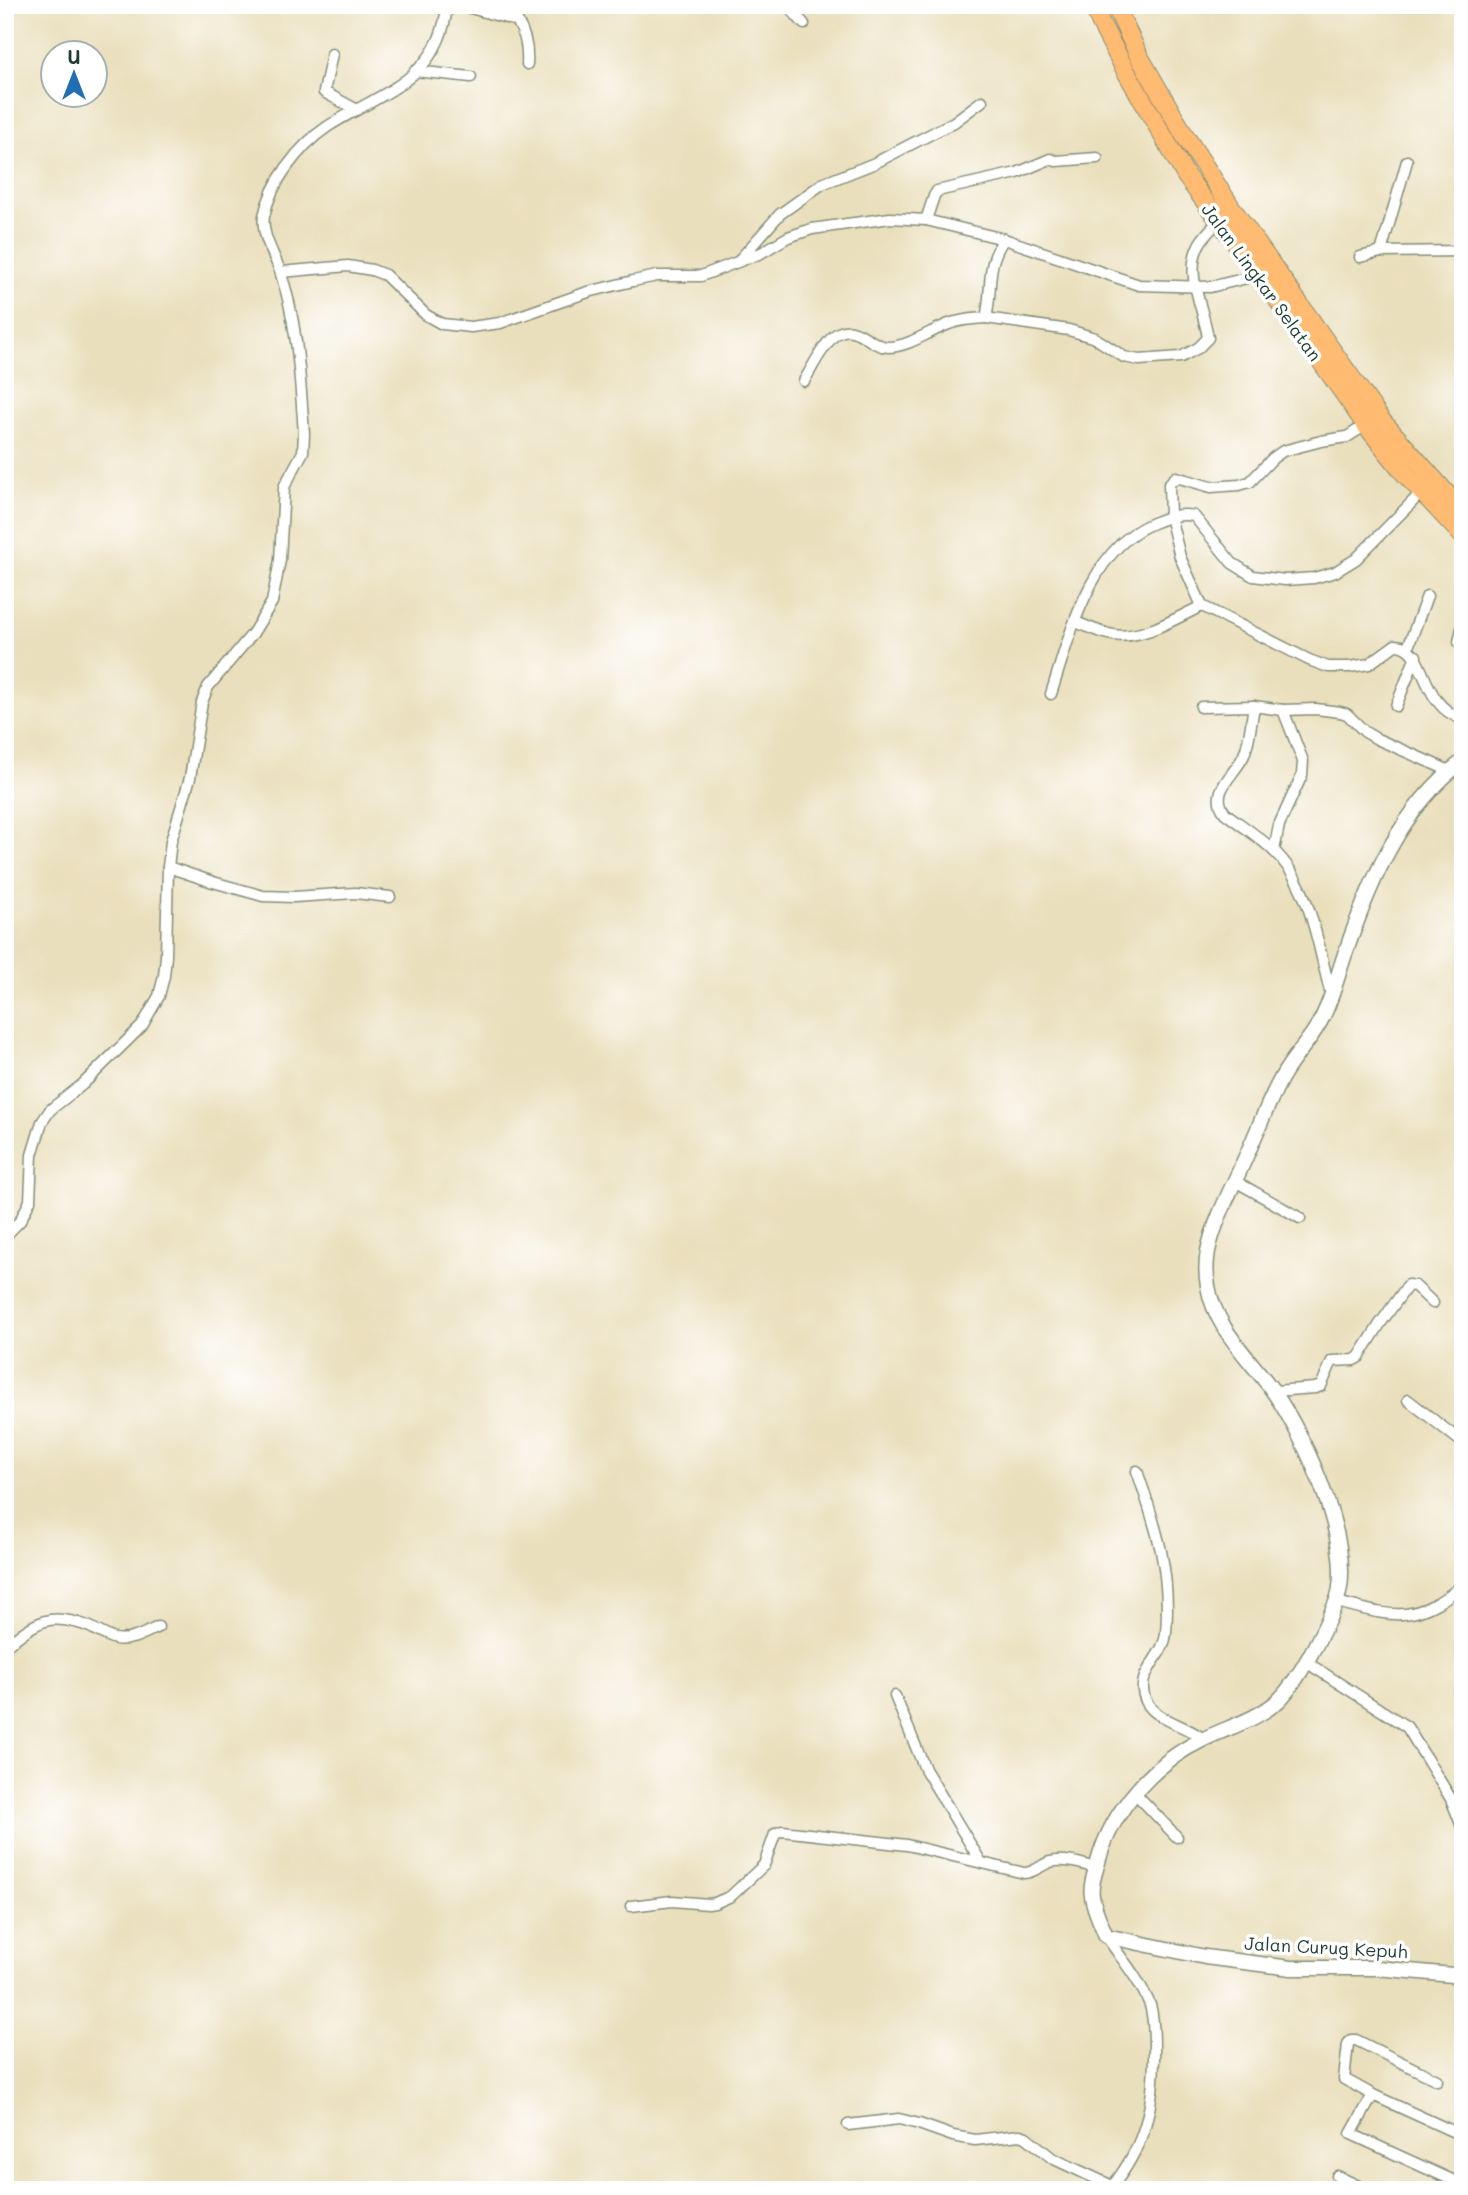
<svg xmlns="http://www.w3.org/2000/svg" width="1468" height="2195" font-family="Mali,sans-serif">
  <rect width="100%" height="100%" fill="#fff"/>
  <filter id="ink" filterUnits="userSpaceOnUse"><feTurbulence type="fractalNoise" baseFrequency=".0143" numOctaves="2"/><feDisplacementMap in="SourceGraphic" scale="14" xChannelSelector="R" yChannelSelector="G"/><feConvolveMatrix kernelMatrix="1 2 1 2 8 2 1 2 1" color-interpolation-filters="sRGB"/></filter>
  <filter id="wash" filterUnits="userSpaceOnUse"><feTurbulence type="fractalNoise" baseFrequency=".00686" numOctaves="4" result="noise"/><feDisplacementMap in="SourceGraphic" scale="28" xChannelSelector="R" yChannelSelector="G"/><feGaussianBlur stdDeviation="1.57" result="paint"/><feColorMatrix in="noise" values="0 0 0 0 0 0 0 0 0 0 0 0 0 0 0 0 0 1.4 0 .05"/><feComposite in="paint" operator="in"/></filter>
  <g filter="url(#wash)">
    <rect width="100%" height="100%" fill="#eadfbc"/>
  </g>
  <g filter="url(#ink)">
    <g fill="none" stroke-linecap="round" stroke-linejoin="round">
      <g stroke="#848e78" stroke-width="13">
        <g id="minor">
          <path d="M450,5L467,7L517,21C525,33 528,49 527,64"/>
          <path d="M787,5L804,24"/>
          <path d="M332,54L324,92L357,110"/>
          <path d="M415,71L471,77"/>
          <path d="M926,220L1004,239L1139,285L1210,287L1259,275"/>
          <path d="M1381,252L1407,161"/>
          <path d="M1360,257L1381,252L1463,251"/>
          <path d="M741,258L780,214L822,184L875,163L954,122L982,101"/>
          <path d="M281,272L348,266L372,270L385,275L426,315L442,324L471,327L500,323L588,292L633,281L657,276H701L761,253L788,237L812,229L890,218L926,220L934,196L937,191L1017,173L1050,159L1056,161L1097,158"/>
          <path d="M986,318L1069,330L1095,338L1124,357L1139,360L1181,357L1198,348L1208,338C1204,309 1185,275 1198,247C1202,237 1212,229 1218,221"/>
          <path d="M804,381C812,368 826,339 838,333C858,323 870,347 888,347C907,347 927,333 944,326C957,320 971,319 986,318C993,289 985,265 1004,239"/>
          <path d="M1366,425L1347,437L1321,441L1283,451L1273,458L1250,482L1239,485L1211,487L1176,477L1169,484L1170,516L1180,557L1202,606L1309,660L1328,667H1350L1369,664L1395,645C1427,644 1418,706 1463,719"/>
          <path d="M1076,622C1088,627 1100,633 1113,635C1142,640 1176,618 1202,606"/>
          <path d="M1459,642L1463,624"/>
          <path d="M1408,647L1427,596"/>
          <path d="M1051,694C1070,635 1090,548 1153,523C1168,517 1179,513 1194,516L1232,563L1253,576L1285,580L1314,578L1335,572L1356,559L1421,493"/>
          <path d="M1254,706C1251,722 1250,740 1244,755C1236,774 1208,791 1225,813C1241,825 1258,836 1273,850C1312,886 1317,945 1331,994"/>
          <path d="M1396,706L1416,656"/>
          <path d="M1201,707L1254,706L1283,710L1316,709L1340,712L1347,714L1365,732L1377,739L1450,771"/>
          <path d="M1274,851L1279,825L1302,775L1303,761L1283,710"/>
          <path d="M168,867L213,882L263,896L294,897L355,893L390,897"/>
          <path d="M1235,1181L1300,1218"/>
          <path d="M5,1236L20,1221L30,1201L32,1155L42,1122L50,1110L83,1084L142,1026L159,996L164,976L166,956L168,867L171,841L190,778L202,702L208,687L253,633L272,602L280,560L284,487L303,452L304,434C300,380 298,323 280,271C274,254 261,235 264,216C271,182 299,146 327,127C380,93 441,79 447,5"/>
          <path d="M1274,1391L1315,1388L1321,1386L1332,1361L1354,1360L1359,1357L1380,1324L1408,1285L1415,1286L1433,1303"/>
          <path d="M1408,1400L1463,1443"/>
          <path d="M1137,1471C1157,1529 1171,1571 1166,1633C1164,1659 1133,1673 1146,1701C1156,1721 1187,1725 1203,1739"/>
          <path d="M1337,1602C1394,1617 1413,1625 1463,1585"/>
          <path d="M5,1647C37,1621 49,1611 90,1627C98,1631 107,1637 115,1639C130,1642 145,1633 158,1627"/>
          <path d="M1306,1662L1407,1727L1451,1799L1463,1829"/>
          <path d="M895,1696L925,1769L981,1862"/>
          <path d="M1135,1793L1177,1837"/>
          <path d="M631,1906L672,1901L708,1904L715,1903L731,1896L764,1865L775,1834L782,1831L907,1845L1024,1873C1034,1873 1041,1865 1050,1862C1064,1858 1082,1864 1096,1868"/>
          <path d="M1106,1936C1121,1958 1140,1980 1150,2005C1154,2018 1154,2034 1154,2048C1155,2102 1146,2146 1110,2189"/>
          <path d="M1437,2080L1356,2040H1351L1348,2044L1344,2079L1373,2095L1463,2136"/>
          <path d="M1373,2095L1351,2134L1463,2185"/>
          <path d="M848,2125L899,2119L919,2124L953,2136L975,2140L1020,2135L1026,2137L1052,2158L1112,2186"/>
          <path d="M1337,2176L1367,2190"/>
        </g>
      </g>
      <g stroke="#848e78" stroke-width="17">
        <path id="tertiary" d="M1463,761C1400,808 1370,882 1345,954C1338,974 1333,995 1324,1014C1314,1037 1294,1055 1282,1077C1268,1102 1259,1128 1247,1154C1234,1185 1215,1218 1208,1251C1206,1262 1206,1275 1208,1286C1215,1329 1249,1357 1273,1391C1305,1436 1359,1552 1335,1605C1323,1632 1299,1681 1278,1701C1256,1720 1229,1727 1204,1739C1155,1762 1112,1809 1098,1862C1095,1873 1090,1885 1092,1896C1094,1910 1101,1923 1106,1936L1205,1957L1291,1968H1377L1463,1976"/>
      </g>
      <g stroke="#848e78" stroke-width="20">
        <g id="trunk">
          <path d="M1094,5L1100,22L1127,73L1186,176L1265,282L1366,425L1405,474L1463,536"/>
          <path d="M1115,5L1139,56L1185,136L1231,207L1381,420L1463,512"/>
        </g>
      </g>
      <use href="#minor" stroke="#fff" stroke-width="10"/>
      <use href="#tertiary" stroke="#fff" stroke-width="14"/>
      <use href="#trunk" stroke="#febb71" stroke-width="18"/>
    </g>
  </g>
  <g text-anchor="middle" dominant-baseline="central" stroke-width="7" stroke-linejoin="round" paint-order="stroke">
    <g font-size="18" fill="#1f3d34" stroke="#fff">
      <text transform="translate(1262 282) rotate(54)">Jalan Lingkar Selatan</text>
      <text transform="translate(1326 1947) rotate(3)">Jalan Curug Kepuh</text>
    </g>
  </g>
  <rect width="1468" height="2195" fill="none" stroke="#fff" stroke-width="28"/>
  <g transform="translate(74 74)"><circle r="33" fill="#ffffff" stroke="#a5b1ae" stroke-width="2"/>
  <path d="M0-5L12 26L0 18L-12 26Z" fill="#1f6fb2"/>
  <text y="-10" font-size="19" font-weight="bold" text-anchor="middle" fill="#1f3d34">U</text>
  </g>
</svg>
